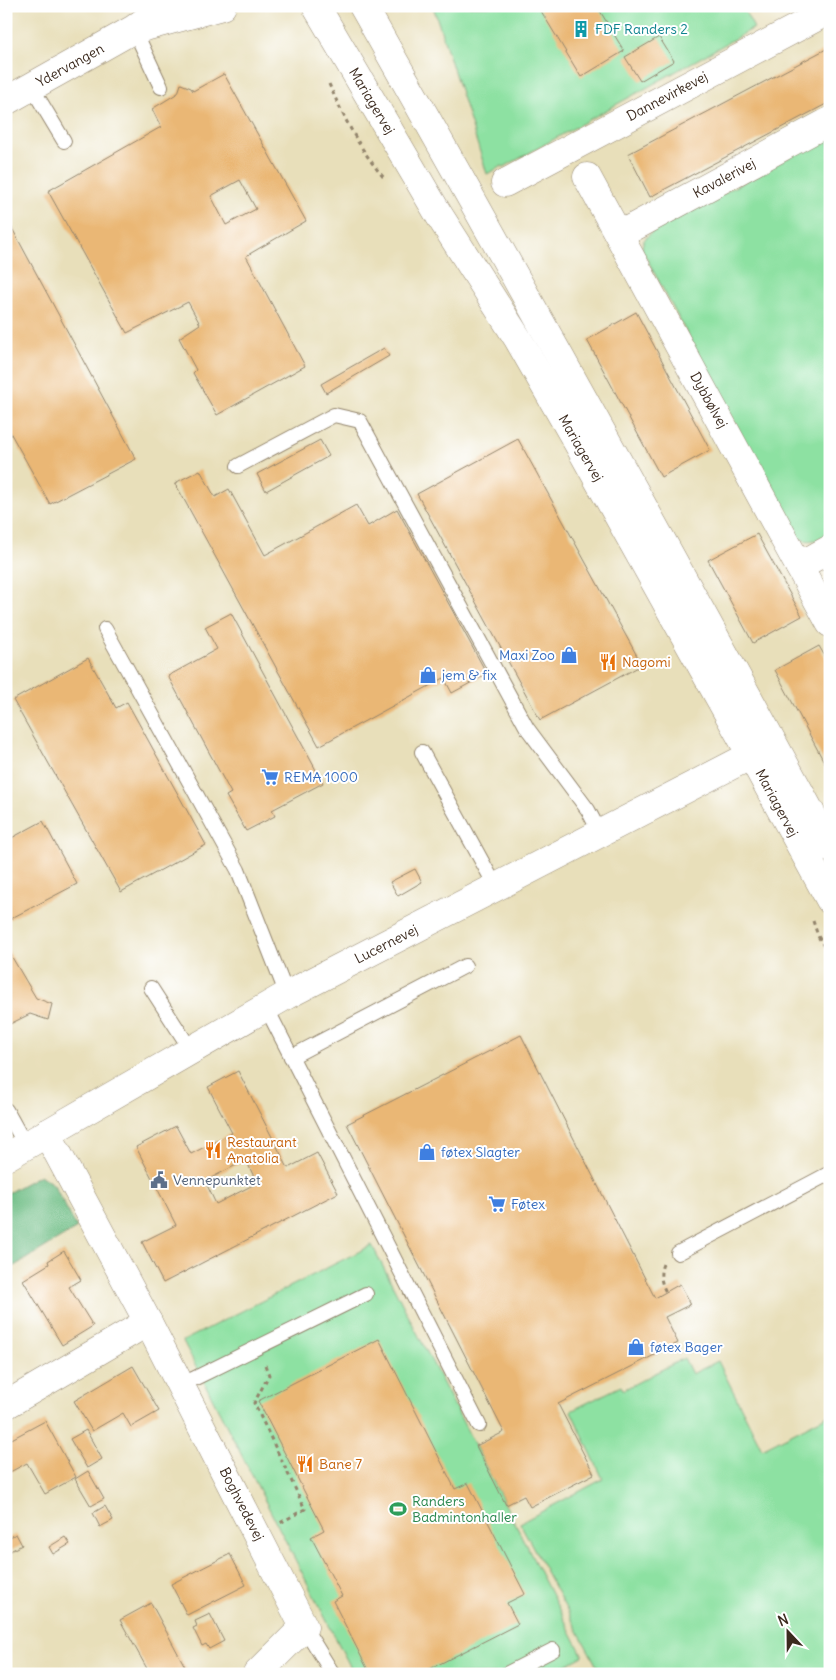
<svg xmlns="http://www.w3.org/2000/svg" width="836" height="1680" font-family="Delius,sans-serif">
  <rect width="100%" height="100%" fill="#fff"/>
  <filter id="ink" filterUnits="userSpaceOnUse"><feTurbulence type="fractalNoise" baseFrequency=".02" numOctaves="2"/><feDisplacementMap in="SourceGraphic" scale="10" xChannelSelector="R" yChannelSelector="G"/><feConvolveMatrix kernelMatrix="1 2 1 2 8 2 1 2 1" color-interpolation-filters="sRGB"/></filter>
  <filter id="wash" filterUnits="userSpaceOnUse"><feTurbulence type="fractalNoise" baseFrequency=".0096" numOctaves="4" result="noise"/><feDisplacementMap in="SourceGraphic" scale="20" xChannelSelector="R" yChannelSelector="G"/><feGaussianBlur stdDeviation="1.12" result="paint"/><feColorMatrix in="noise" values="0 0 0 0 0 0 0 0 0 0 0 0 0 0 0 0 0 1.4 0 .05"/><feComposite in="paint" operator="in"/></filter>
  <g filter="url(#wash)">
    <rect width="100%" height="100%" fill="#e8dfba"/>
    <g fill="#8de1a2" stroke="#648660">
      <path d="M433,6H742L754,28L504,167L502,166L487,174Z"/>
      <path d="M830,135V534C819,540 808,544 796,537L642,250C642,241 645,238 652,232Z"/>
      <path d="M372,1245L583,1656L549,1674H354L183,1341Z"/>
      <path d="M684,1358L692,1374L718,1361L762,1449L830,1414V1674H601L520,1523L603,1479L571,1411L621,1386L623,1390Z"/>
    </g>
    <path fill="#72bf88" stroke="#567453" d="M40,1175L54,1185L77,1228L6,1271V1194Z"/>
    <g id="blocks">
      <g fill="#eab775" fill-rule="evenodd">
        <path d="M538,6H597L624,51L581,77Z"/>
        <path d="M659,37L674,61L640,81L625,57Z"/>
        <path d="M830,47V102L650,197L628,154Z"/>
        <path d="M224,74L306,221L246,256L305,366L217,415L193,373L196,370L179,338L200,324L188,302L127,333L48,191L161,127L152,109L178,93L181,84L191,88L193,91ZM240,180L256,209L226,225L211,196Z"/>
        <path d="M6,217L136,459L50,504L6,425Z"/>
        <path d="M636,312L710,450L661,477L587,340Z"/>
        <path d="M384,348L389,356L326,393L321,384Z"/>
        <path d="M518,439L642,665L540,720L417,494Z"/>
        <path d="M320,440L329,456L266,491L257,474Z"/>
        <path d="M200,470L215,497L229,489L265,555L356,505L368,526L397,509L487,674L452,693L444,678L319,746L175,483Z"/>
        <path d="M757,534L802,616L753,643L708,560Z"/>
        <path d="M231,613L323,783L272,810L275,816L246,831L226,796L231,793L168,676L217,649L205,627Z"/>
        <path d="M819,646L830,665V773L775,670Z"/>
        <path d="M88,658L116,708L127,702L206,845L121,892L13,700Z"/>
        <path d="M43,821L77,884L6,921V841Z"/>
        <path d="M415,869L422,882L398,896L390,882Z"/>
        <path d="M6,947L36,998L52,1004L48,1020L30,1014L6,1026Z"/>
        <path d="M521,1035L655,1298L680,1284L691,1304L665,1317L678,1343L558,1404L594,1474L530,1507L524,1496L506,1505L476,1446L504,1432L347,1124Z"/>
        <path d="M238,1071L288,1168L317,1153L338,1193L163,1283L142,1242L176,1225L136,1147L176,1126L191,1154L232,1133L208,1087ZM246,1160L257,1183L216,1204L205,1181Z"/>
        <path d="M64,1251L81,1280L69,1287L93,1326L62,1345L23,1280L49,1264L48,1261Z"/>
        <path d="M379,1339L455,1489L468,1483L525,1594L507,1603L518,1624L420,1674H370L333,1601L342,1596L311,1537L324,1530L258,1401Z"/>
        <path d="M133,1366L159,1411L131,1427L123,1413L92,1431L74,1401Z"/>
        <path d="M45,1421L76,1477L45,1494L27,1463L10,1472L6,1466V1442Z"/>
        <path d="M86,1430L102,1459L87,1468L70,1439Z"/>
        <path d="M88,1471L104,1499L91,1506L75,1479Z"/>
        <path d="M105,1506L113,1520L100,1527L93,1513Z"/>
        <path d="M16,1534L22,1545L6,1553V1539Z"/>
        <path d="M65,1537L70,1544L53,1554L49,1547Z"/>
        <path d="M230,1554L246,1585L187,1615L171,1584Z"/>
        <path d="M151,1603L189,1674H150L120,1620Z"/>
        <path d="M210,1614L224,1641L209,1649L206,1644L202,1646L193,1628L197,1626L195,1621Z"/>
      </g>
    </g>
  </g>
  <g filter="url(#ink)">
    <use href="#blocks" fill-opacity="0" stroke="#92846c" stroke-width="1"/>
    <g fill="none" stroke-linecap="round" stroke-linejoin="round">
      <g stroke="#92846c" stroke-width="16">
        <g id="lane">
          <path d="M134,29L161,87"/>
          <path d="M31,86L64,141"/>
          <path d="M238,466L334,415L360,421L527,728L588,810L600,833"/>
          <path d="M105,629L238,870L287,995"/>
          <path d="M422,752L496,887"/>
          <path d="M151,988L191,1050"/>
          <path d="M266,1007L479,1425"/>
          <path d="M291,1057L465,966"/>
          <path d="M6,1110L26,1146"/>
          <path d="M678,1253L830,1173"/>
          <path d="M181,1385L366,1294"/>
          <path d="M304,1627L333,1674"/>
          <path d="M506,1674L553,1650"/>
        </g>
      </g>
      <g stroke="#92846c" stroke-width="29">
        <g id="street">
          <path d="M145,27L222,6"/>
          <path d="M6,101L134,29L165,6"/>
          <path d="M587,177L830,623"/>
          <path d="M505,183L830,10"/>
          <path d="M619,235L830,121"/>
          <path d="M799,566L830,549"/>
          <path d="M47,1133L148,1322L304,1627L257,1674"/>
          <path d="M6,1157L287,995L773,744"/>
          <path d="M6,1405L148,1322"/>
        </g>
      </g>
      <g stroke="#92846c" stroke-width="29">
        <g id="secondary">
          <path d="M316,6L439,215L518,339L577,442L751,755L830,900"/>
          <path d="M363,6C521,286 678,566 830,848"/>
        </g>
      </g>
      <g stroke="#92846c" stroke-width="3" stroke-dasharray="4 4" stroke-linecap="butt">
        <path d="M329,84C344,118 360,150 384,178"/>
        <path d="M813,921L818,936L830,957"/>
        <path d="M663,1264C659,1274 661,1283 666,1292"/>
        <path d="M265,1365L269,1375L254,1403L305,1509L280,1523"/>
      </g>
      <use href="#lane" stroke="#fff" stroke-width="14"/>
      <use href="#street" stroke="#fff" stroke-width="28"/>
      <use href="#secondary" stroke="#fff" stroke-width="28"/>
    </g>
  </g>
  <defs>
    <g id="building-bare" transform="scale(1.35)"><path d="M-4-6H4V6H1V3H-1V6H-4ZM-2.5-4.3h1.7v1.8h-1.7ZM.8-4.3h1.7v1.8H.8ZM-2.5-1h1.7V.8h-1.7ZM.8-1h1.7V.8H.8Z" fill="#0f9aa8" stroke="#fff" stroke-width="2.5" paint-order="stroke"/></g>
    <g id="shop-bare" transform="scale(1.35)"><path d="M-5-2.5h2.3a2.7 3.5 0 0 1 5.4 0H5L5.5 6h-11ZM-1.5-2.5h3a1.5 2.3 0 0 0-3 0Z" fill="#3f7fe0" stroke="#fff" stroke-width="2.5" paint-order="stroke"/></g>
    <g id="restaurant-bare" transform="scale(1.35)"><path d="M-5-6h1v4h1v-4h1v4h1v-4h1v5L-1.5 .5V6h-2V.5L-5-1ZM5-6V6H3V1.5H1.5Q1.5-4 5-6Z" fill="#e8710a" stroke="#fff" stroke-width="2.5" paint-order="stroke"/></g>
    <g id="supermarket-bare" transform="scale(1.35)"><path d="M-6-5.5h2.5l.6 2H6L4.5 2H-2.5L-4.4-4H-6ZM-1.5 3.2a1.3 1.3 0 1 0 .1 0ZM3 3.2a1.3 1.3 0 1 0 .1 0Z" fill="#3f7fe0" stroke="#fff" stroke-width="2.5" paint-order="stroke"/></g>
    <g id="civic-bare" transform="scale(1.35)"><path d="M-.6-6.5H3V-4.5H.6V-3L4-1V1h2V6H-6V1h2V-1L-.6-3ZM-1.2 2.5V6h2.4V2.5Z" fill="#5c6f8a" stroke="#fff" stroke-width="2.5" paint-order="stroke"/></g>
    <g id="stadium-bare" transform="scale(1.35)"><path d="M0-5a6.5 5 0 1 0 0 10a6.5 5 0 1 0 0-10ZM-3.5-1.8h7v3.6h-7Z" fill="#2e9e5b" stroke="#fff" stroke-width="2.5" paint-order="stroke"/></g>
  </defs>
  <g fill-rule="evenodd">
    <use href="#building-bare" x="581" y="29"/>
    <use href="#shop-bare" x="569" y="655"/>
    <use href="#restaurant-bare" x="608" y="662"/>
    <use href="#shop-bare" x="428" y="675"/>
    <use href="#supermarket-bare" x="270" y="777"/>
    <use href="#restaurant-bare" x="213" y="1150"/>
    <use href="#shop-bare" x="427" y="1152"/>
    <use href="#civic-bare" x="159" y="1180"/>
    <use href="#supermarket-bare" x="497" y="1204"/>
    <use href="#shop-bare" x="636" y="1347"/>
    <use href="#restaurant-bare" x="305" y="1464"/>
    <use href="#stadium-bare" x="398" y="1509"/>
  </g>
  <g text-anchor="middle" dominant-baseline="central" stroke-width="4" stroke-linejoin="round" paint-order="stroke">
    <g font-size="14" fill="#0d838f" stroke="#fff" text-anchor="start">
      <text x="595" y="29">FDF Randers 2</text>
    </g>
    <g font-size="14" fill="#3b2a1e" stroke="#fff">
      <text transform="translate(70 65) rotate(-29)">Ydervangen</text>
      <text transform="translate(667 96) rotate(-28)">Dannevirkevej</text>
      <text transform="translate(372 101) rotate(59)">Mariagervej</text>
      <text transform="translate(724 178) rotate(-28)">Kavalerivej</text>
      <text transform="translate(709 400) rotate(61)">Dybbølvej</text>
      <text transform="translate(581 448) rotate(60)">Mariagervej</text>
      <text transform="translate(777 803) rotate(62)">Mariagervej</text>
      <text transform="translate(386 944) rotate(-27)">Lucernevej</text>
      <text transform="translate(242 1504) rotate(63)">Boghvedevej</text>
    </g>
    <g font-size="14" fill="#366cbe" stroke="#fff" text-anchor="start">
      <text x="555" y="655" text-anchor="end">Maxi Zoo</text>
      <text x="442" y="675">jem &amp; fix</text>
      <text x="284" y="777">REMA 1000</text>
      <text x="441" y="1152">føtex Slagter</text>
      <text x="511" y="1204">Føtex</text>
      <text x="650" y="1347">føtex Bager</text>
    </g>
    <g font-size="14" fill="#c56008" stroke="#fff" text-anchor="start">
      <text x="622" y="662">Nagomi</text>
      <text x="227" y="1142">Restaurant<tspan x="227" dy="16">Anatolia</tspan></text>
      <text x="319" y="1464">Bane 7</text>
    </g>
    <g font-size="14" fill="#4e5e75" stroke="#fff" text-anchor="start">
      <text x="173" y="1180">Vennepunktet</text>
    </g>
    <g font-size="14" fill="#27864d" stroke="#fff" text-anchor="start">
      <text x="412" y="1501">Randers<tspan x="412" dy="16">Badmintonhaller</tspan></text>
    </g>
  </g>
  <rect width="836" height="1680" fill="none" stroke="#fff" stroke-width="25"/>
  <g transform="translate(788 1632) rotate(338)" stroke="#ffffff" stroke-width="4" paint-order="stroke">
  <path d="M0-4L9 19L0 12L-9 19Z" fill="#3b2a1e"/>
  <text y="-8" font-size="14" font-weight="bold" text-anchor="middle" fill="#3b2a1e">N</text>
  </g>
</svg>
